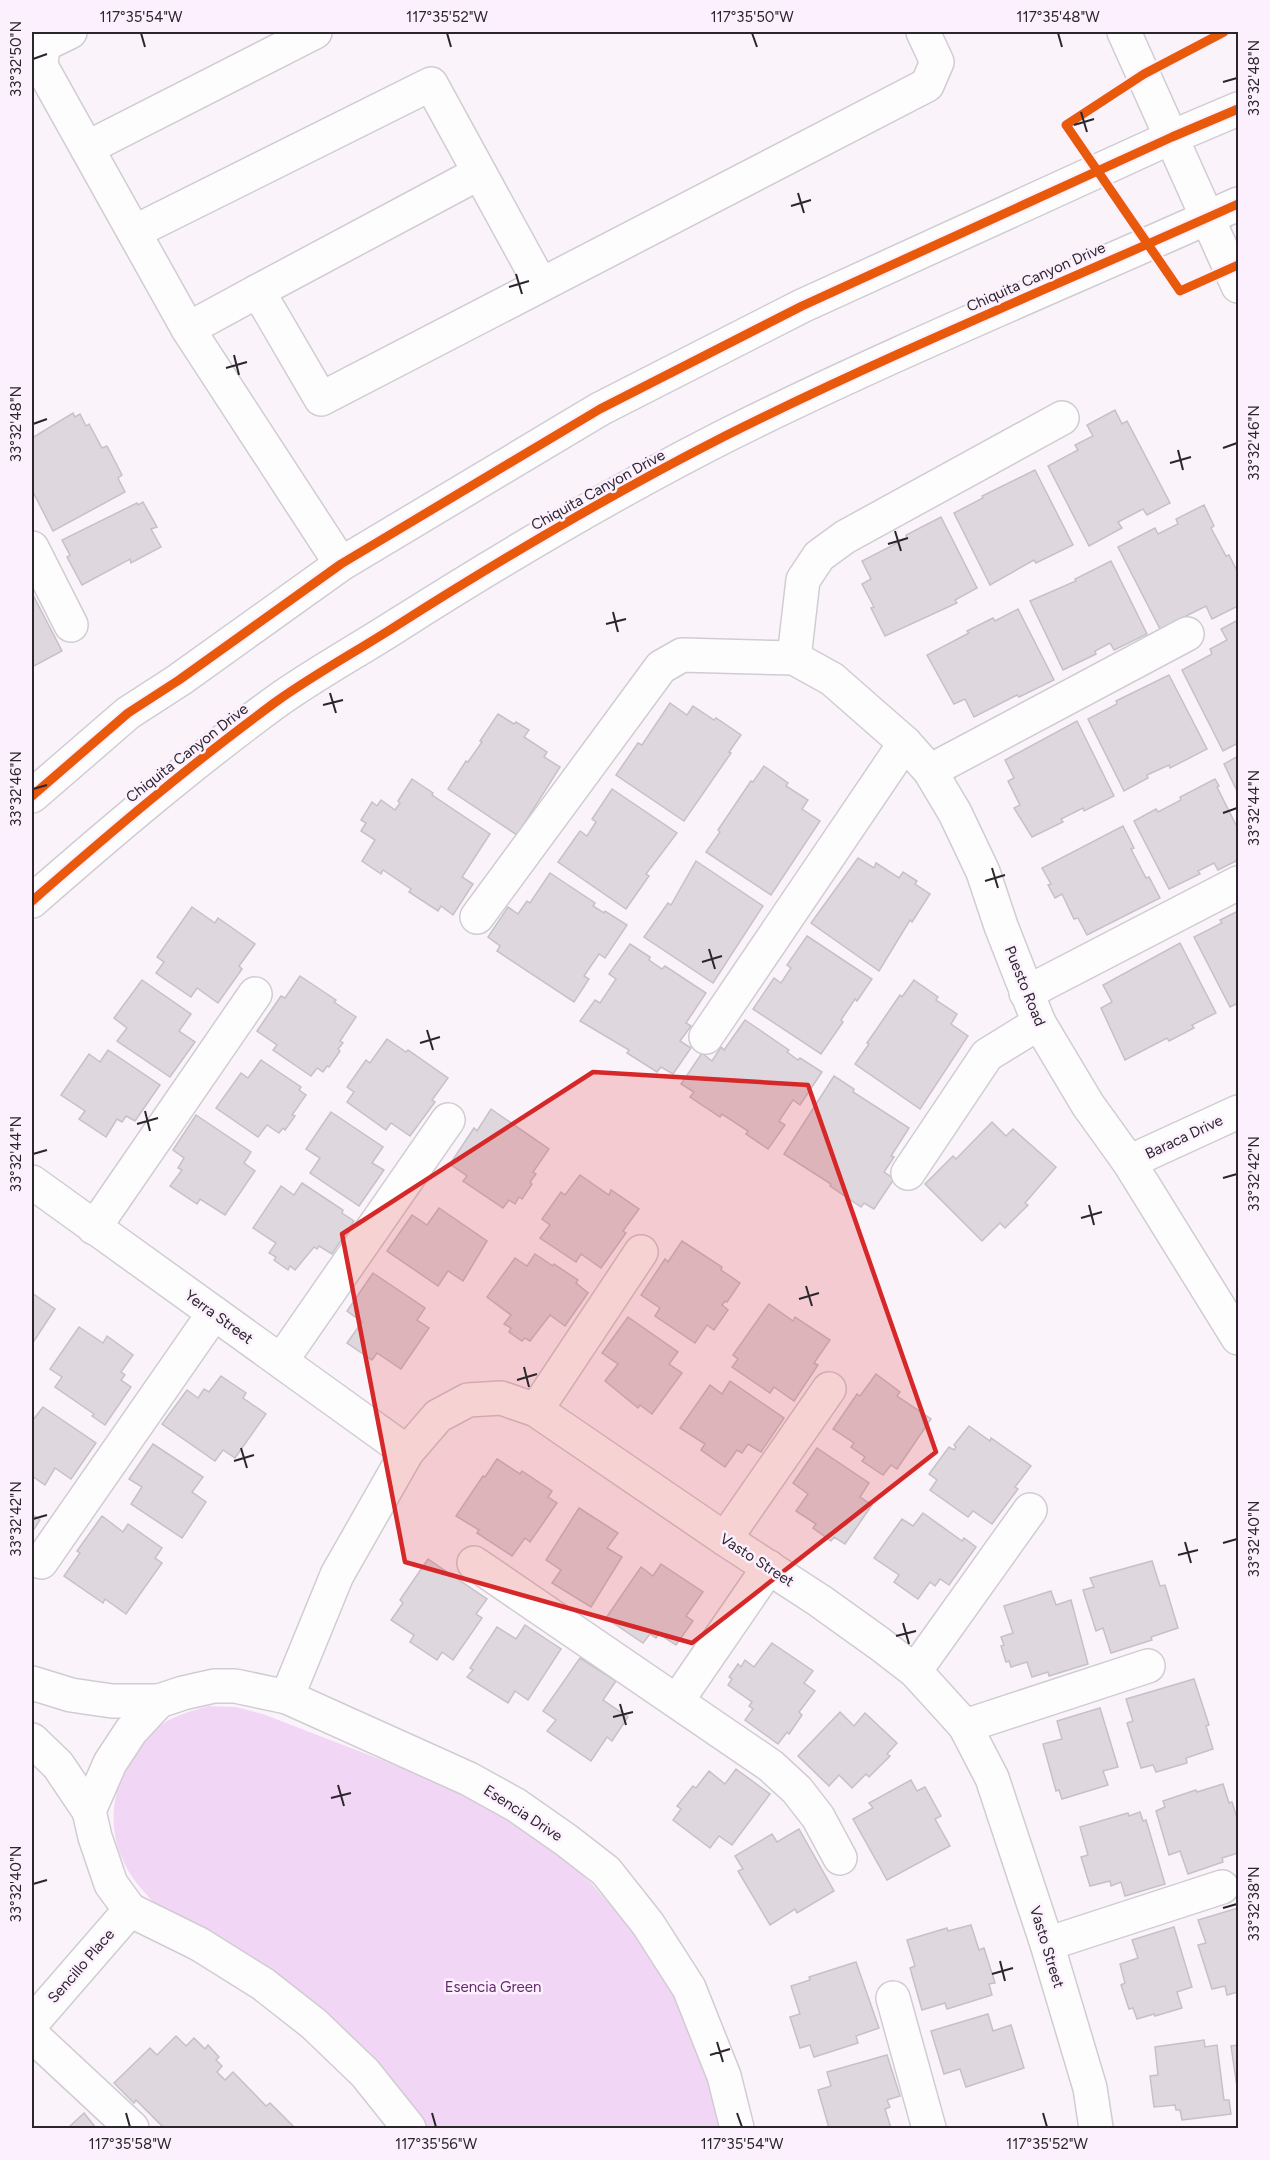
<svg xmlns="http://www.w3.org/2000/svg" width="1270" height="2160" font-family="Figtree,sans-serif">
  <rect width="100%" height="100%" fill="#faf4fa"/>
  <path fill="#f1d6f5" d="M208,1706L236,1707L263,1714L444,1784L495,1810L544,1841L591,1883L627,1924L660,1968L682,2006L725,2128H424L159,1908C144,1892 129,1877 121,1856C102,1811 121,1753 161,1725C175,1715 192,1711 208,1706Z"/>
  <g fill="#ded8de" stroke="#c6c1c7" stroke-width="1.5">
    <path d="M1115,410L1122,424L1127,421L1170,503L1147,515L1143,509L1118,522L1122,528L1089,546L1048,466L1078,450L1075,445L1093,436L1087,425Z"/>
    <path d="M73,413L75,417L80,414L86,426L89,424L102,448L107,446L122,475L118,478L125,492L53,531L32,490V438Z"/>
    <path d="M1035,470L1073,545L1036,563L1034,560L990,585L954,513L983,498L982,496Z"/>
    <path d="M143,502L157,527L151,529L161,547L131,563L130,559L82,585L67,557L70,555L62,540L137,503L138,505Z"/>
    <path d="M1204,505L1214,526L1211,528L1226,556L1229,555L1238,573V606L1212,619L1206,606L1160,629L1118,547L1155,528L1158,534L1178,524L1176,519Z"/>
    <path d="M941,517L977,588L955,600L957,603L885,636L871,608L874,607L862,584L871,579L862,561L907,538L906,535Z"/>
    <path d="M1111,561L1147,634L1114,650L1110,643L1095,651L1096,654L1063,670L1030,601L1076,581L1075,579Z"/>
    <path d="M32,593L62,651L32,667Z"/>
    <path d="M1018,609L1054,680L1019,697L1017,695L974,717L965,699L954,704L927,655L969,633L967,631L993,618L995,621Z"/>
    <path d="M1238,620V743L1223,751L1182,670L1212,654L1210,649L1227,640L1221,629Z"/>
    <path d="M1169,675L1207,749L1170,768L1169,765L1147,775L1148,778L1124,791L1088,719L1117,704L1116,701Z"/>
    <path d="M670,703L687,715L693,706L714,720L716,718L741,735L729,752L731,753L684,821L616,775L638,743L642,745Z"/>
    <path d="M498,714L514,724L516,722L529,730L524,737L547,752L544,757L560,767L517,835L448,789L466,761L468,762L482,742L480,741Z"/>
    <path d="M1077,721L1114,796L1084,811L1083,808L1061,819L1063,822L1032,837L1014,808L1020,805L1008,781L1014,778L1005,760Z"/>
    <path d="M1238,756V793L1224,764Z"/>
    <path d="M764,766L788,783L786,786L808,800L802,809L820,821L771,895L706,852L720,832L718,830L751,781L753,782Z"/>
    <path d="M412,779L433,793L432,795L490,834L462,877L473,884L453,915L441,906L438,911L409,892L411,889L383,870L381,874L362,861L375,840L361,831L366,823L361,820L372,802L377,806L381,800L395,810L400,803L398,801Z"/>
    <path d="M1215,779L1219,786L1217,787L1238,829V860L1218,870L1214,863L1198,871L1200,874L1169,889L1134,821L1156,809L1158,812L1181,800L1180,797Z"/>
    <path d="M612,789L677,833L646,874L649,876L626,909L558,862L580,831L587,836L596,822L592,819Z"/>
    <path d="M1123,826L1134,848L1131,849L1146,878L1149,877L1160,898L1087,935L1078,918L1074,919L1062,894L1055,898L1048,885L1051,884L1042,868Z"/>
    <path d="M858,858L874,868L876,863L899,878L903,872L917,881L915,884L930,894L912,922L910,920L879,971L811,923Z"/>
    <path d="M696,861L763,906L713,983L644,937L668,903L671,905Z"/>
    <path d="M550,873L595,903L593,906L604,913L605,911L627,925L605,958L599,954L584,976L589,979L574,1002L497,951L500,946L488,937L508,907L518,914L527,901L530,903Z"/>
    <path d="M192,907L215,923L218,918L255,944L239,966L242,969L218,1003L197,988L191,997L156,973L164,962L157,957Z"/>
    <path d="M1238,911V1003L1230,1007L1194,937L1222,923L1220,920Z"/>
    <path d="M807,936L872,979L857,1001L855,999L841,1020L843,1022L821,1054L753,1009L774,978L781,983L791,968L787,965Z"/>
    <path d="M1180,943L1216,1013L1192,1025L1194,1028L1169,1041L1167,1038L1125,1060L1101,1008L1112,1002L1103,985Z"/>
    <path d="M630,944L650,957L649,960L662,969L665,966L706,993L686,1023L691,1026L680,1041L691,1048L673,1074L661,1067L657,1072L627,1053L629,1050L580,1021L595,1000L600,1003L616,979L609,974Z"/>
    <path d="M300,976L336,1000L334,1002L356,1017L340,1041L343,1043L338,1049L340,1051L329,1067L327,1066L323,1072L317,1068L311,1076L273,1050L277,1045L257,1031L281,996L285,998Z"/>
    <path d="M142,980L191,1014L179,1031L195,1042L170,1077L117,1041L127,1028L114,1018Z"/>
    <path d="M914,980L938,997L936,1000L957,1014L951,1024L968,1036L920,1109L855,1064L869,1044L867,1043L900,995L902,997Z"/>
    <path d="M745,1020L789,1050L787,1052L798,1060L800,1058L822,1072L800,1105L793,1100L779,1121L785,1125L768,1149L746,1134L748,1131L722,1114L720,1117L690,1097L694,1092L681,1084L702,1053L712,1061L721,1047L724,1050Z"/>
    <path d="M387,1039L406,1052L408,1050L448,1078L432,1100L435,1102L410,1136L391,1123L386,1130L347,1102L354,1092L347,1087L366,1060L370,1063Z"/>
    <path d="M108,1050L160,1085L135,1121L126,1116L122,1122L117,1119L106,1137L79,1119L85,1111L61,1095L89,1054L100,1062Z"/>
    <path d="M261,1060L301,1087L299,1090L306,1095L292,1115L295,1116L285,1130L283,1128L279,1133L267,1125L258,1137L216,1108L241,1073L248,1078Z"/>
    <path d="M834,1076L854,1089L853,1092L909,1128L891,1156L894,1157L884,1172L894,1179L874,1209L864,1203L861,1207L830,1186L831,1184L784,1154Z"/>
    <path d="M491,1109L549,1149L533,1172L536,1174L530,1182L532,1184L522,1199L519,1197L515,1204L509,1200L503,1208L463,1181L467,1176L450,1164L474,1128L477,1131Z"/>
    <path d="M331,1112L383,1147L372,1163L384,1170L359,1206L310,1173L320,1158L306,1149Z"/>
    <path d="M196,1115L251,1152L244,1163L255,1171L225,1215L200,1199L197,1204L170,1186L182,1170L178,1168L184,1158L173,1150Z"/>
    <path d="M992,1122L1006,1136L1013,1129L1056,1167L1025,1203L1028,1205L1005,1228L1000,1223L982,1241L925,1184L953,1156L956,1159Z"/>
    <path d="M580,1175L609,1195L611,1190L639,1209L623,1231L626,1233L601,1268L581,1254L576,1262L540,1238L550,1225L542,1219L561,1192L565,1195Z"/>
    <path d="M302,1183L343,1210L342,1213L354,1221L332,1254L319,1246L317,1249L314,1247L295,1270L290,1266L288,1270L274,1260L276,1257L269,1253L276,1243L253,1228L281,1186L294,1195Z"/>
    <path d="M439,1208L487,1241L463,1281L448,1271L438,1286L387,1251L412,1215L427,1225Z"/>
    <path d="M682,1241L722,1267L721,1270L740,1283L727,1302L725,1301L722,1305L728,1310L714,1330L707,1325L695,1343L655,1316L660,1308L641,1295L665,1259L668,1262Z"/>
    <path d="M535,1254L553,1266L554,1264L578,1280L576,1283L588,1293L565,1326L550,1315L530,1341L525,1338L522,1341L509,1332L511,1328L504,1324L511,1315L487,1297L515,1258L527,1266Z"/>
    <path d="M373,1273L425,1308L417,1320L429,1328L401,1369L377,1353L372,1360L347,1343L362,1322L347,1311Z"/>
    <path d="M32,1293L55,1309L32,1344Z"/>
    <path d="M769,1304L793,1321L795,1317L830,1340L814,1363L818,1365L794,1401L774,1387L770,1393L732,1367L738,1359L733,1355Z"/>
    <path d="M628,1317L678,1352L669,1364L682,1373L652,1414L640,1405L638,1408L605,1381L618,1364L602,1353Z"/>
    <path d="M79,1327L103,1343L107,1336L133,1355L121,1372L125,1375L121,1380L131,1387L105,1425L92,1416L94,1414L55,1387L62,1377L50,1369Z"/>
    <path d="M876,1374L900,1392L897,1396L931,1419L897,1469L891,1465L883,1475L862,1461L865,1457L851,1447L854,1443L833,1429L857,1394L860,1396Z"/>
    <path d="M221,1376L246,1393L243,1398L266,1414L235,1458L223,1450L215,1461L162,1424L187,1390L198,1398L204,1389L209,1392Z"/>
    <path d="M730,1381L784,1418L761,1452L748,1444L742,1453L737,1450L725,1467L701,1450L705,1444L680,1428L710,1385L722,1394Z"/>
    <path d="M43,1407L96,1443L71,1479L55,1468L45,1485L32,1476V1419L33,1420Z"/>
    <path d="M969,1426L990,1441L991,1438L1031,1466L1015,1487L1018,1489L992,1524L973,1511L968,1517L930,1490L937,1480L929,1474L949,1447L954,1450L956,1447L954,1445Z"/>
    <path d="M153,1444L203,1477L192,1492L206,1502L182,1538L131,1504L142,1487L129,1479Z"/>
    <path d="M817,1448L869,1483L860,1497L872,1505L845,1544L834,1537L831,1541L813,1528L816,1524L796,1511L808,1494L793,1483Z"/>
    <path d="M497,1459L520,1474L522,1471L552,1491L548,1497L557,1503L530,1542L525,1538L512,1556L477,1533L479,1530L456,1516L483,1476L485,1477Z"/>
    <path d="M579,1508L618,1533L607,1548L622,1557L591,1607L552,1583L561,1570L546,1560Z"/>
    <path d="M923,1513L962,1541L964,1538L976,1547L949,1585L940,1579L935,1586L930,1582L918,1599L894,1582L899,1575L874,1558L902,1519L913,1526Z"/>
    <path d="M32,1514L40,1520L32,1532Z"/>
    <path d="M102,1516L123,1532L128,1524L162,1548L155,1558L162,1563L126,1614L105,1599L103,1603L64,1576L80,1553L77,1551Z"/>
    <path d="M428,1559L487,1599L476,1614L482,1618L453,1660L442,1652L437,1660L410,1642L414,1635L391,1620L403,1603L400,1600Z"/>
    <path d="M1152,1561L1160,1586L1165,1585L1178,1628L1151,1637L1152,1640L1111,1653L1103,1628L1096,1631L1083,1590L1094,1587L1090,1578Z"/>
    <path d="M661,1564L703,1592L686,1616L693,1621L676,1645L659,1634L656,1638L650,1634L643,1643L606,1618L641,1567L653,1576Z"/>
    <path d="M1051,1591L1056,1605L1071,1600L1088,1664L1049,1676L1048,1672L1032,1677L1027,1662L1011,1667L1009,1661L1006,1662L1001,1646L1004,1645L1001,1637L1013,1633L1004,1606Z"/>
    <path d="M525,1625L561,1649L528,1700L515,1691L508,1703L467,1677L473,1670L470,1668L497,1627L516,1639Z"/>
    <path d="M772,1643L813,1671L804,1683L815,1691L799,1712L802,1715L789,1734L787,1732L778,1744L745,1720L753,1709L749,1706L752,1702L728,1685L732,1679L729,1677L738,1664L741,1667L745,1660L754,1667Z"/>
    <path d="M580,1658L616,1681L603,1700L628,1717L612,1741L607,1737L591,1761L547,1731L556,1720L543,1711Z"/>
    <path d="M1194,1679L1209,1725L1206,1726L1213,1749L1186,1758L1187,1763L1156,1772L1153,1765L1141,1768L1127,1723L1133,1721L1126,1699Z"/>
    <path d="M1100,1708L1118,1767L1103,1771L1108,1785L1062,1799L1059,1790L1056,1791L1043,1744L1062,1739L1057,1721Z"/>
    <path d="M840,1712L854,1726L865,1713L897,1743L887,1754L890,1756L869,1777L866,1774L852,1788L839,1775L829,1786L798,1756Z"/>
    <path d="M736,1769L770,1794L732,1845L719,1836L710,1848L673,1820L681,1809L677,1806L693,1786L696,1788L709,1771L725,1784Z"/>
    <path d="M911,1780L917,1791L925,1787L941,1816L935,1819L950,1846L887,1880L853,1819L873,1808L869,1803Z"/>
    <path d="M1223,1784L1229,1803L1232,1802L1238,1821V1853L1222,1858L1223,1862L1188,1874L1180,1851L1169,1855L1156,1811L1165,1807L1163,1801L1196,1790L1197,1792Z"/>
    <path d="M1140,1812L1143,1821L1146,1820L1165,1884L1125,1896L1121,1882L1111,1886L1110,1881L1090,1886L1081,1857L1088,1855L1080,1827L1128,1813L1129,1816Z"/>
    <path d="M799,1829L834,1891L797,1913L795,1909L770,1925L738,1871L743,1869L735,1856L772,1834L777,1842Z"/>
    <path d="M1238,1908V1992L1227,1995L1225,1986L1212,1989L1198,1945L1206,1943L1198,1920Z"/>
    <path d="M971,1925L979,1950L984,1948L995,1983L989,1984L992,1995L947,2009L945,2003L922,2010L910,1968L915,1966L907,1940L947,1928L948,1931Z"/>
    <path d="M1174,1927L1192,1987L1177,1992L1182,2008L1155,2016L1154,2014L1137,2019L1133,2008L1129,2009L1121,1985L1125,1983L1120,1964L1138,1958L1132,1940Z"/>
    <path d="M856,1962L879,2028L856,2036L858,2043L814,2057L810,2045L800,2048L790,2017L800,2014L791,1986L810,1980L809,1977Z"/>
    <path d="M988,2014L993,2031L1011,2025L1024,2068L966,2087L960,2069L944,2074L931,2031Z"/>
    <path d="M176,2036L186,2046L194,2038L205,2049L208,2045L219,2057L216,2060L222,2066L217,2072L225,2080L233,2072L266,2106L270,2103L295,2128H164L136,2100L134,2103L114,2083L150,2048L157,2055Z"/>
    <path d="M1204,2040L1205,2047L1217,2045L1224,2100H1229L1231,2114L1182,2120L1180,2110H1176L1175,2105L1154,2107L1150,2076L1158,2075L1155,2047Z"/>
    <path d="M1238,2045V2087H1237L1231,2046Z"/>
    <path d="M887,2055L900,2096L887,2100L890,2107L885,2109L891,2128H829L818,2090L831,2086L827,2072Z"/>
    <path d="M84,2113L96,2128H68Z"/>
  </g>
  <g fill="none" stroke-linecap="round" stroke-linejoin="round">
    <g stroke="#d1ccd2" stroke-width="36">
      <g id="minor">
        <path d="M70,32L43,45L41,66L188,329"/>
        <path d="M1124,32L1238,286"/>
        <path d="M87,148L315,32"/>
        <path d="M134,232L431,84L541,285"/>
        <path d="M258,291L479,173"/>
        <path d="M32,548L71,625"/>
        <path d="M341,564L188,329L258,291L321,399L927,85L937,62L923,32"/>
        <path d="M794,658L803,580L819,556L845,537L1062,418"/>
        <path d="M930,771L1187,634"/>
        <path d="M477,917L661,667L682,655L794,658L832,679L905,743L930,771L955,813L983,872L1001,926L1039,1023L1088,1105L1129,1162L1238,1338"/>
        <path d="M1026,993L1238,883"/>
        <path d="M706,1037L905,743"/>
        <path d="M1129,1162L1238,1112"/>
        <path d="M908,1173L987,1055L1039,1023"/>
        <path d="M32,1182L407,1452"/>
        <path d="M94,1228L255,994"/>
        <path d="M281,1361L448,1120"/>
        <path d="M536,1410L641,1252"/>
        <path d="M725,1539L829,1389"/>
        <path d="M41,1562L214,1313"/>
        <path d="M474,1563L771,1766L797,1790L818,1817L840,1858"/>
        <path d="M915,1671L1030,1510"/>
        <path d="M32,1683L71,1695L112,1701H159"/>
        <path d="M287,1697L337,1575L407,1452L438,1416L468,1400L501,1398L536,1410L725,1539L820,1601L880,1644L915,1671L965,1726L992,1778L1047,1944L1090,2088L1096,2128"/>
        <path d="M677,1701L769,1567"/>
        <path d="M965,1726L1148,1666"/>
        <path d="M32,1740L58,1765L89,1811"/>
        <path d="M1047,1944L1222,1887"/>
        <path d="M893,1998L929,2128"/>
        <path d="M32,2023L130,1910"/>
        <path d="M32,2035L132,2128"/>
        <path d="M409,2128L365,2073L314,2024L263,1984L199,1944L130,1910L111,1884L95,1837L89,1811L110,1763L131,1731L159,1701L183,1693L214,1686H235L287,1697L469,1779L516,1805L566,1840L606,1871L648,1924L689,1988L724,2076L737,2128"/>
      </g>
    </g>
    <g stroke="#d1ccd2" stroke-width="36">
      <g id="major">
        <path d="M32,796L128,713L179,680L341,564L600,409L802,306L1172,137L1238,109"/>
        <path d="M32,901C111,832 192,763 277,701C315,674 357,651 396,626C503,558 613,493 725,436C893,352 1067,281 1238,204"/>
      </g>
    </g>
    <use href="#minor" stroke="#fefdfe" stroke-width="33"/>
    <use href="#major" stroke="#fefdfe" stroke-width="33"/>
    <g stroke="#fcf0fe" stroke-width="13">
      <g id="cycleway">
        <path d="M1224,32L1144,74L1066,125L1180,291L1238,265"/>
        <path d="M32,796L128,713L179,680L341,564L600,409L802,306L1172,137L1238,109"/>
        <path d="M32,901C111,832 192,763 277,701C315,674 357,651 396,626C503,558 613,493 725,436C893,352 1067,281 1238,204"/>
      </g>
    </g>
    <use href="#cycleway" stroke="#e8590c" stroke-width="9"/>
  </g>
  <path fill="#d62828" fill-opacity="0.2" stroke="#d62828" stroke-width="4.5" stroke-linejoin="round" d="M593,1072L808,1085L936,1452L692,1643L405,1562L342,1234Z"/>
  <path fill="none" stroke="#2b262c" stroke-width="2" d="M141,33L145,47M447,33L451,47M752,33L757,47M1058,33L1062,47M33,59L47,54M1223,82L1237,78M1081,112L1087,132M1074,125L1094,119M798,193L804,213M791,206L811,200M516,274L522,294M509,287L529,281M234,355L239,375M226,368L247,362M33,424L47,419M1223,448L1237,443M1178,450L1183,470M1170,463L1191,457M895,531L901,551M888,544L908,538M613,612L618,632M606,624L626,619M330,693L336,713M323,705L343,700M33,789L47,785M1223,813L1237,808M992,868L998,888M985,881L1005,875M709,949L715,969M702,962L722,956M427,1030L433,1050M420,1043L440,1037M145,1111L150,1131M137,1124L158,1118M33,1154L47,1150M1223,1178L1237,1174M1089,1205L1094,1225M1081,1218L1102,1212M806,1286L812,1306M799,1299L819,1293M524,1367L529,1387M517,1380L537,1374M241,1448L247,1468M234,1461L254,1455M33,1519L47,1515M1185,1542L1191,1563M1223,1543L1237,1539M1178,1555L1198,1550M903,1623L909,1644M896,1636L916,1631M620,1704L626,1725M613,1717L633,1712M338,1785L344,1806M331,1798L351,1793M33,1884L47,1880M1223,1908L1237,1904M1000,1961L1005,1981M992,1974L1013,1968M717,2042L723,2062M710,2055L730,2049M126,2113L130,2127M432,2113L436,2127M737,2113L742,2127M1043,2113L1047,2127"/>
  <g text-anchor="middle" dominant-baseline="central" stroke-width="5" stroke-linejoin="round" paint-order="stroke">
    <g font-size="15" fill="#2b262c" stroke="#fcf0fe">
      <text transform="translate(1036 277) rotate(-24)">Chiquita Canyon Drive</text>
      <text transform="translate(598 490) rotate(-29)">Chiquita Canyon Drive</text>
      <text transform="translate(187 753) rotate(-38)">Chiquita Canyon Drive</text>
      <text transform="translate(1025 986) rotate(68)">Puesto Road</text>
      <text transform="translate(1184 1137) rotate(-25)">Baraca Drive</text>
      <text transform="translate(219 1317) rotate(36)">Yerra Street</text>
      <text transform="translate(757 1560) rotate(33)">Vasto Street</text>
      <text transform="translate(523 1813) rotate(33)">Esencia Drive</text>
      <text transform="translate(1047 1947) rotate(73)">Vasto Street</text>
      <text transform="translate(81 1966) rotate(-49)">Sencillo Place</text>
    </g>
    <g font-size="15" fill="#64276e" stroke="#fcf0fe">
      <text x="493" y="1987">Esencia Green</text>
    </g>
  </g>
  <rect width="1270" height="2160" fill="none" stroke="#fcf0fe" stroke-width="66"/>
  <rect x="33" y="33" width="1204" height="2094" fill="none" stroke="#2b262c" stroke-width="2"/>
  <g font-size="15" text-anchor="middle" fill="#2b262c">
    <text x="141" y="22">117°35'54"W</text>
    <text x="447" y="22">117°35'52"W</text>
    <text x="752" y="22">117°35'50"W</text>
    <text x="1058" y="22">117°35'48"W</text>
    <text transform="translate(16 59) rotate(-90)" y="5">33°32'50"N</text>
    <text transform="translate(1254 78) rotate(-90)" y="5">33°32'48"N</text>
    <text transform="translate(16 424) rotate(-90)" y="5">33°32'48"N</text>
    <text transform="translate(1254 443) rotate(-90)" y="5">33°32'46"N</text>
    <text transform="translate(16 789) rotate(-90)" y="5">33°32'46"N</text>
    <text transform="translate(1254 808) rotate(-90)" y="5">33°32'44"N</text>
    <text transform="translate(16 1154) rotate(-90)" y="5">33°32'44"N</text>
    <text transform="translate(1254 1174) rotate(-90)" y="5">33°32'42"N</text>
    <text transform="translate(16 1519) rotate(-90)" y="5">33°32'42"N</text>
    <text transform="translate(1254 1539) rotate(-90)" y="5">33°32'40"N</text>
    <text transform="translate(16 1884) rotate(-90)" y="5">33°32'40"N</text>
    <text transform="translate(1254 1904) rotate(-90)" y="5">33°32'38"N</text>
    <text x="130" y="2149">117°35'58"W</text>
    <text x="436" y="2149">117°35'56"W</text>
    <text x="742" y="2149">117°35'54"W</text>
    <text x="1047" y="2149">117°35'52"W</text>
  </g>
</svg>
